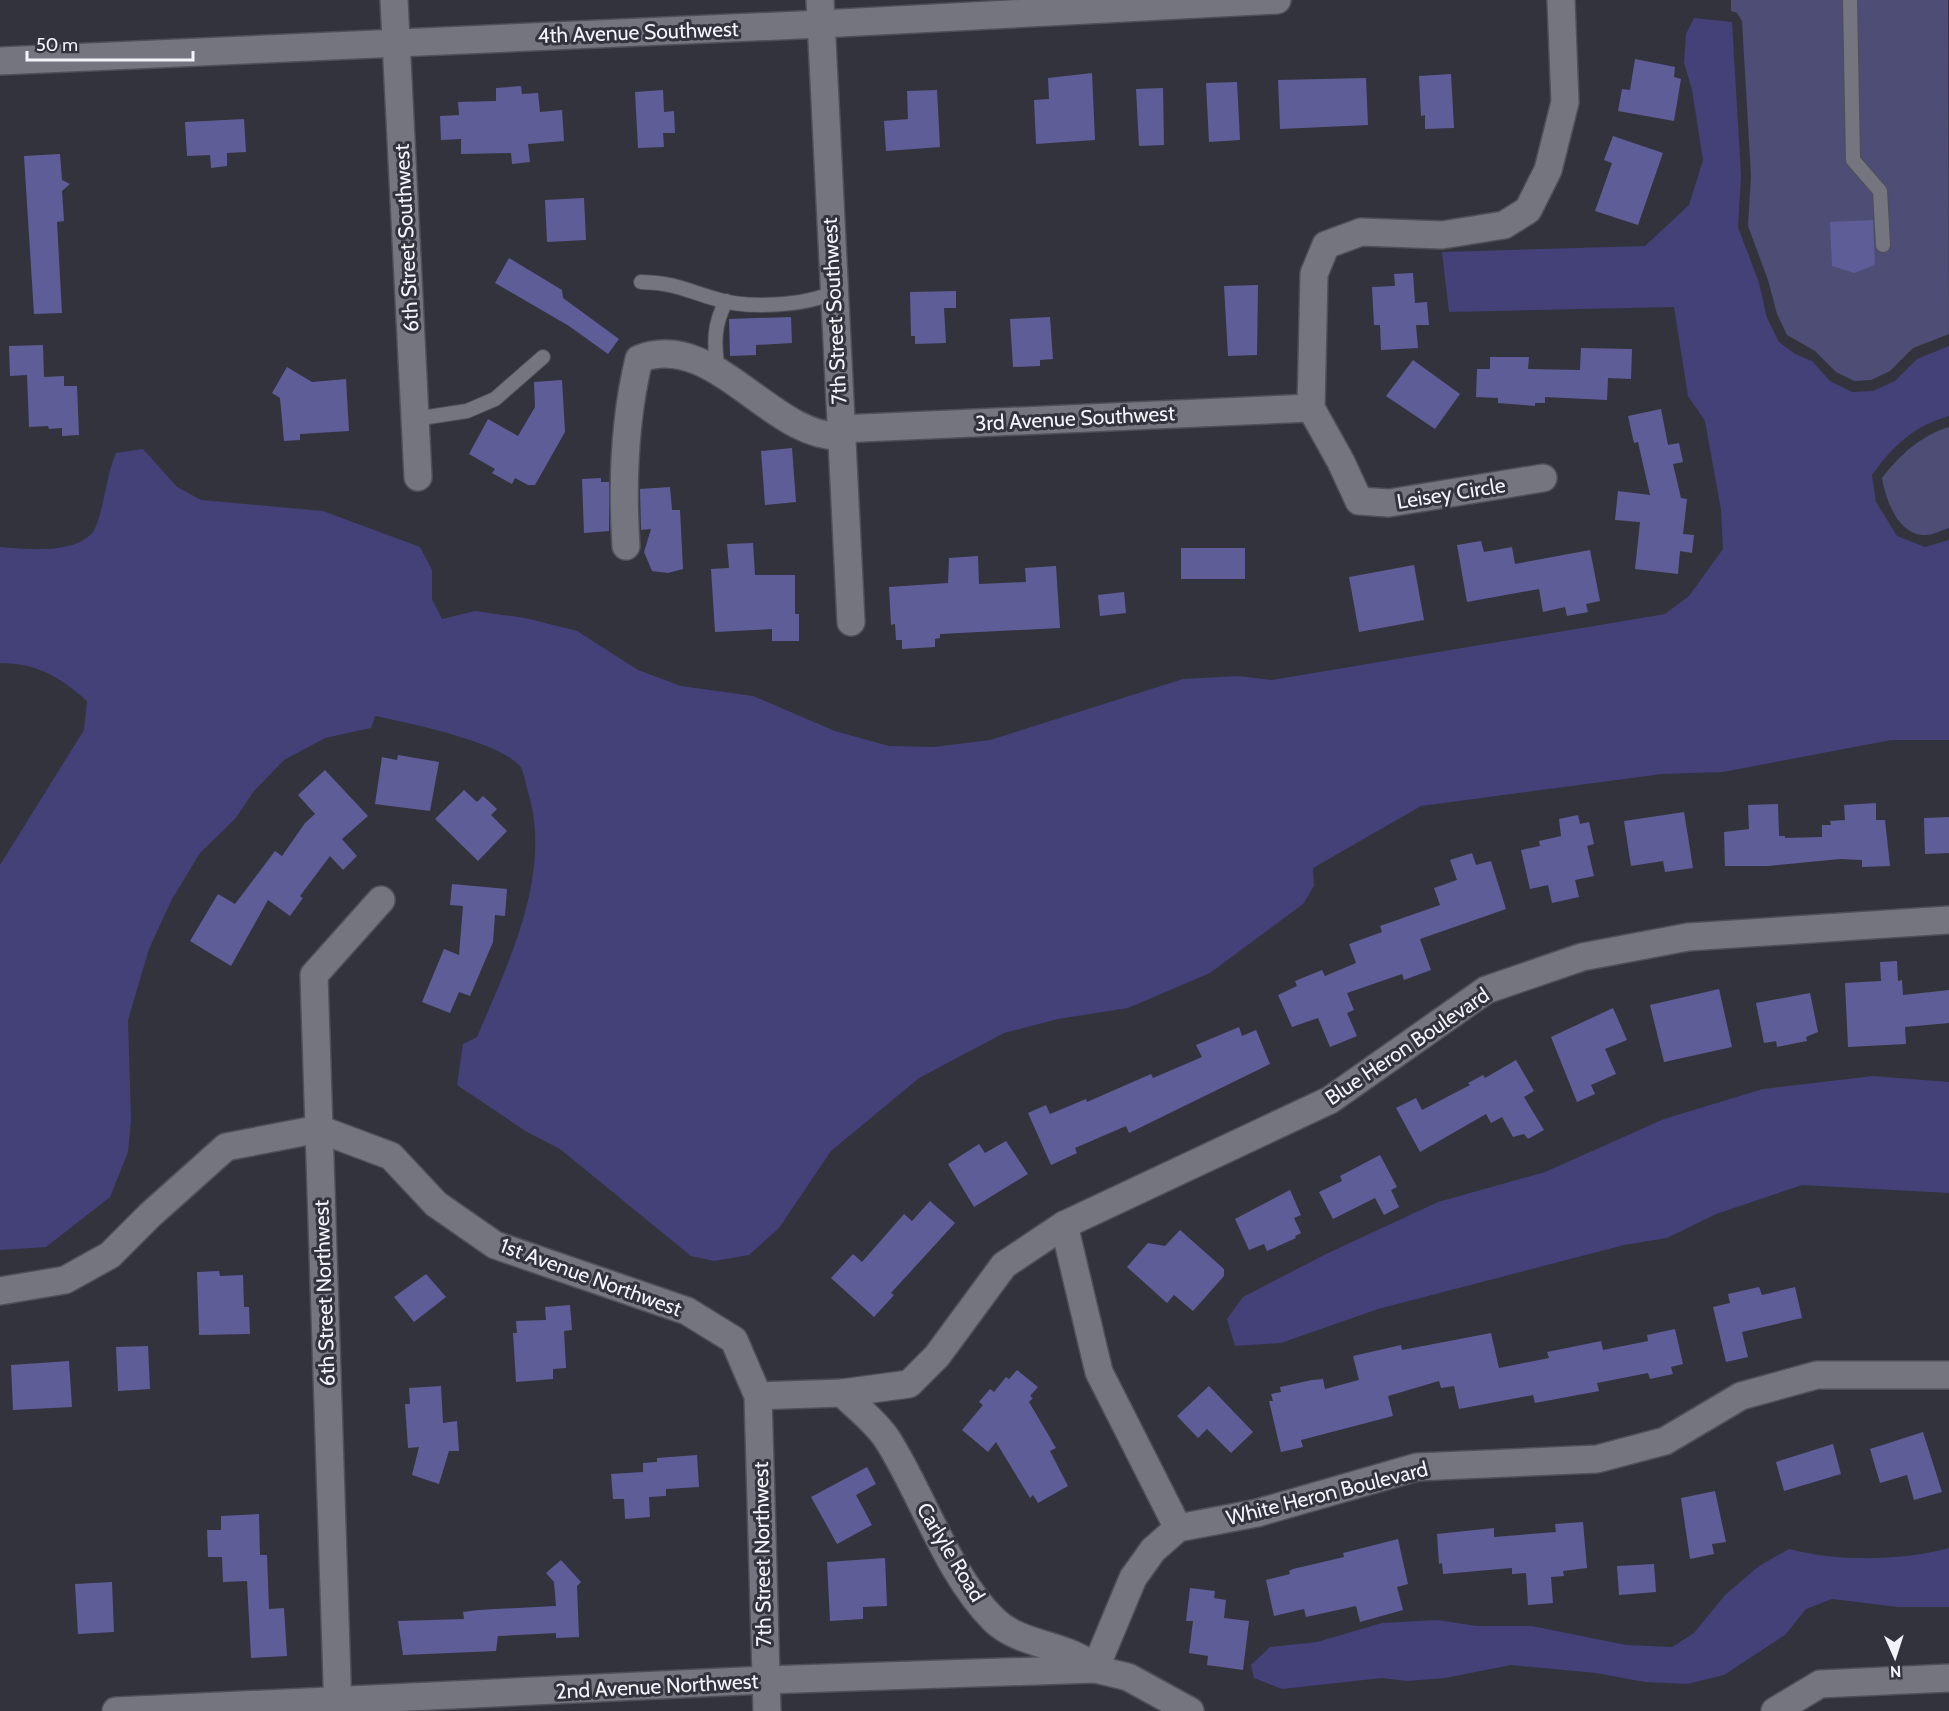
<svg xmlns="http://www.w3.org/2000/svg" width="1949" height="1711" font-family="Cabin,sans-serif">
  <rect width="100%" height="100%" fill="#33333d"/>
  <g fill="#4e4d75">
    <path d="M1731,0H1948L1949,334L1913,348L1890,371L1871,380L1854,381L1836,372L1815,351L1787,335L1777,314L1768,280L1748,226L1751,176L1742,21L1737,13L1731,11Z"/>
    <path d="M1949,427V528C1942,530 1933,535 1926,535C1898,536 1886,500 1882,478C1900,455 1920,436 1949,427Z"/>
  </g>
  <g fill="#444078">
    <path d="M1694,18L1732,22L1741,176L1738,227L1759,283L1767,318L1779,342L1795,354L1812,361L1830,381L1852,392L1873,391L1895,381L1917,359L1949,346V416C1913,426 1893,446 1872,475L1876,502L1897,536L1925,547L1949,540V740H1891L1723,772L1662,774L1421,806L1313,868L1314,886L1303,904L1210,973L1128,1008L1058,1019L1004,1033L919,1078L831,1151L779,1228L749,1255L714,1261L691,1256L560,1149L527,1132L457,1085L463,1044L477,1037C508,964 553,873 528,792C526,785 524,772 520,766C497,741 409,723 375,716L371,728L325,738L284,760L254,791L235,819L200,853L171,901L149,949L128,1020L131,1120L128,1152L110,1197L46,1247L0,1250V865L84,730L87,701C60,677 37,663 0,663V547C25,549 84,556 96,526C105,503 106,477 116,453L143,449L177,487L201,500L323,511L420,547L432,570V599L442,619L475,611L525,618L577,631L638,670L681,686L753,696L835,731L889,746L933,747L990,740L1183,679L1238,676L1272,680L1665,614L1689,596L1723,549L1721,510L1705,421L1688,396L1674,307L1449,312L1442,252L1645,246L1689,205L1703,160L1692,90L1684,63L1686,34Z"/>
    <path d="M1873,1076L1949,1082V1193L1802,1185L1716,1214L1667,1238L1624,1245L1378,1309L1281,1343L1235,1346L1227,1319L1243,1297L1326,1254L1438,1202L1545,1172L1664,1119L1763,1089Z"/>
    <path d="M1949,1548V1607H1898L1832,1599L1806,1609L1785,1635L1724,1675L1687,1684L1645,1682L1596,1673L1511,1665L1445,1678L1407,1681L1382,1678L1282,1689L1254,1678L1251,1665L1270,1647L1317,1642L1382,1623L1437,1620L1477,1626H1532L1626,1645L1672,1647L1694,1633L1725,1595L1759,1566L1789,1549C1839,1562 1900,1561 1949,1548Z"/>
  </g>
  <g fill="#5f5d97">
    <path d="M1635,59L1675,67L1674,77L1681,79L1674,121L1618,111L1622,89L1630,90Z"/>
    <path d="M1092,73L1095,140L1036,144L1034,100L1049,99L1048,78Z"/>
    <path d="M1451,74L1454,128L1425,129V115L1421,116L1419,76Z"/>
    <path d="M1366,78L1368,125L1280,129L1278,80Z"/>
    <path d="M1237,82L1240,140L1209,142L1206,83Z"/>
    <path d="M521,86L522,94L538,93L540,112L562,110L564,141L528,144L530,162L512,164L511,153L461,154V139L441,140L440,116L459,115L458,102L496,101V88Z"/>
    <path d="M1163,88L1164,145L1139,146L1136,89Z"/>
    <path d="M663,90L664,112L674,111L675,133H663L664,147L638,148L635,92Z"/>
    <path d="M937,90L940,147L886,151L884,121L908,119L907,91Z"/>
    <path d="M244,119L246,152L227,153V166L211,168L210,155L187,156L185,122Z"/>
    <path d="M1613,136L1663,153L1638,225L1595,211L1612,163L1604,160Z"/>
    <path d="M60,154L62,180L70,184L62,191L64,221L57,222L62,313L34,314L24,156Z"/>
    <path d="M584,198L586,240L547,242L545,200Z"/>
    <path d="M1873,220L1875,265L1854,273L1832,266L1830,222Z"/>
    <path d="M509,258L562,290L563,298L619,339L608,354L569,326L495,283Z"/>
    <path d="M1413,273L1415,303L1427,302L1429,325H1416L1418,348L1381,350L1380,325H1374L1372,287L1395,286L1394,274Z"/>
    <path d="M1258,285L1257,355L1228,356L1224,286Z"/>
    <path d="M956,291V308H944L946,343L915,344V336H911L910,292Z"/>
    <path d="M791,317L792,343L756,345V355L730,356L729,319Z"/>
    <path d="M1050,317L1053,359L1040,360V366L1013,367L1010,319Z"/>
    <path d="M43,345L44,377L64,376V386H77L79,435L62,436V428L49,429L48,426L29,427L27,375L10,376L9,346Z"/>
    <path d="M1581,348L1632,349L1631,379L1608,378L1607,400L1545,397V403H1535V406L1498,403V398L1476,397L1477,369H1490V357H1529L1528,369L1580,370Z"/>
    <path d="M1413,360L1460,394L1435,429L1386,396Z"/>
    <path d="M287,367L312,382L346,379L349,431L300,434V440L284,441L280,398L272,393Z"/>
    <path d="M562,380L565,432L535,485H528L515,478L512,484L492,473L495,469L469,454L488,419L518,436L535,407L534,382Z"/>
    <path d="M1661,409L1668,445L1679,443L1683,462L1673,464L1681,498L1687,499L1683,534L1694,535L1692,553L1680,551L1678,574L1635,569L1640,522L1615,520L1618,491L1650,495L1638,442L1634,443L1628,416Z"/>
    <path d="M792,448L796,502L765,505L761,451Z"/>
    <path d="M601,478V482H609V531L584,533L582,479Z"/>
    <path d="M670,487L672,510H680L683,569L668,573L652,571L644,552L651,529L641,530L640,489Z"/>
    <path d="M1481,541L1484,552L1512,547L1515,564L1590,550L1600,601L1586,604L1588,612L1567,616L1565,607L1543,612L1539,589L1467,602L1457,545Z"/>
    <path d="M753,543L755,575H795V614H799V641H772V629L715,632L711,569L729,568L727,544Z"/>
    <rect x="1181" y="548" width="64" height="31"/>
    <path d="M978,556L979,584L1026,582L1025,568L1056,566L1060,628L940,634V638L935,639V647L902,649V640H896L895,624L891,625L889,587L948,583L949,558Z"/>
    <path d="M1414,565L1424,620L1359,632L1349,577Z"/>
    <path d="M1124,592L1126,613L1100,616L1098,595Z"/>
    <path d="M398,755L439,762L430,811L375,804L382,757L397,760Z"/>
    <path d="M325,770L368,816L342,839L357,856L343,870L330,856L300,896L303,898L290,916L268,900L231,966L190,941L218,894L235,904L275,851L282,856L305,823L315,814L298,795Z"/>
    <path d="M464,790L477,802L483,796L497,809L491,815L507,831L478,861L435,819Z"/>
    <path d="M1876,803V820H1885L1890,866L1862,867V860L1840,859L1768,866H1725L1724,832L1749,829L1748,805L1778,804L1779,836H1785V838L1822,837V825H1831L1830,821L1845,820L1844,805Z"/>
    <path d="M1684,812L1693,868L1665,872L1663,861L1631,866L1624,821Z"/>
    <path d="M1578,815L1580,824L1589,822L1594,844L1587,846L1594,876L1575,880L1579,897L1552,903L1548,885L1530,889L1521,850L1540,846L1539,841L1561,836L1559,819Z"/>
    <path d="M1949,817V853L1925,854L1924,818Z"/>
    <path d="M1472,853L1476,865L1491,861L1506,909L1420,939L1431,970L1404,980L1402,974L1347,993L1354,1010L1347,1013L1357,1036L1330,1047L1318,1018L1292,1027L1278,995L1297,986L1295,981L1322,970L1325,976L1356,963L1349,944L1382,932L1380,926L1440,905L1434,888L1457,880L1450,860Z"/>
    <path d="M452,884L507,889L505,916L495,915L493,942L470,996L459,992L450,1013L422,1002L444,949L459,955L463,906L450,905Z"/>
    <path d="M1897,961L1898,981L1902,980L1903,995L1949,990V1023L1905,1027L1906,1044L1848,1047L1845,983L1881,981L1880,962Z"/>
    <path d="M1719,989L1732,1047L1664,1062L1650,1005Z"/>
    <path d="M1810,993L1818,1032L1806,1037L1807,1041L1777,1047L1776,1041L1764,1043L1756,1003Z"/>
    <path d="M1613,1008L1627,1040L1605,1049L1616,1074L1591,1085L1595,1094L1577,1102L1551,1037Z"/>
    <path d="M1239,1027L1242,1036L1256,1030L1270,1064L1129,1133L1126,1126L1075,1148L1077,1153L1051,1165L1028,1113L1046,1105L1050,1114L1086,1099L1087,1102L1151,1074L1153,1078L1202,1057L1196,1045Z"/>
    <path d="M1516,1060L1534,1091L1524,1097L1544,1130L1528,1139L1524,1134L1513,1137L1502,1117L1491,1123L1486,1114L1420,1152L1396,1108L1416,1098L1422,1110L1470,1085L1468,1083L1483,1075L1485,1078Z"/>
    <path d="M1006,1141L1028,1174L974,1207L948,1164L979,1144L985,1153Z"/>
    <path d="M1380,1155L1397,1187L1391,1190L1399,1207L1384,1215L1375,1198L1333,1219L1319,1192L1342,1181L1340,1176Z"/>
    <path d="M1290,1190L1301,1215L1294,1218L1301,1233L1295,1236L1296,1238L1267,1251L1264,1244L1249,1250L1235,1219Z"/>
    <path d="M930,1201L955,1223L891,1293L894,1295L874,1317L831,1278L853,1254L862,1262L904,1214L912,1221Z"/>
    <path d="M1180,1230L1224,1269V1276L1193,1311L1174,1295L1167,1303L1127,1267L1148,1243L1165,1246Z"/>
    <path d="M219,1271L220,1276L243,1275L244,1307H249L250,1334L199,1335L197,1272Z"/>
    <path d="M426,1274L446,1297L414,1322L394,1297Z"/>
    <path d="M1759,1287L1762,1295L1795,1287L1802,1318L1742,1332L1748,1357L1726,1362L1713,1307L1730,1303L1728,1294Z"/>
    <path d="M570,1305L572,1330L564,1331L566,1368L553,1369V1379L516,1382L513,1333H517L516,1321L546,1320L545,1307Z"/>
    <path d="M1675,1329L1683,1364L1671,1367L1673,1374L1650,1379L1648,1373L1597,1383L1599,1391L1535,1403L1533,1395L1459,1409L1454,1386L1441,1388L1439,1381L1388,1396L1393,1416L1301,1440L1303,1447L1281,1452L1269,1401H1273L1271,1394L1281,1392L1280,1387L1312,1380L1323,1379L1325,1389L1359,1380L1353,1356L1401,1345L1402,1350L1491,1333L1499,1368L1549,1358L1547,1352L1601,1341L1603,1350L1648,1341L1647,1335Z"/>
    <path d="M148,1346L150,1389L118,1391L116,1347Z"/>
    <path d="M69,1361L72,1407L13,1410L11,1365Z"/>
    <path d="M1017,1370L1038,1387L1030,1396L1033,1398L1029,1402L1056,1448L1050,1451L1068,1486L1038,1503L1033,1495L1030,1498L996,1442L988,1452L962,1430L983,1405L979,1402L990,1389L994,1392L1006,1377L1009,1379Z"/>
    <path d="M441,1386L443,1423L457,1421L459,1451H449L439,1484L412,1475L419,1447L408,1448L405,1404H410L409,1388Z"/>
    <path d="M1209,1386L1253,1432L1231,1453L1207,1429L1198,1438L1177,1416Z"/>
    <path d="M1923,1432L1942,1492L1914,1500L1907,1475L1880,1483L1870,1449Z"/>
    <path d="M1833,1444L1841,1474L1784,1491L1776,1462Z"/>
    <path d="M697,1455L699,1487L666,1489V1496L649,1497L650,1517L625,1519L624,1499H613L611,1474L643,1472V1463L657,1462V1458Z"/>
    <path d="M867,1467L876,1484L856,1495L872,1525L837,1544L811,1497Z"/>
    <path d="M1715,1491L1726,1542L1712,1544L1714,1554L1690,1559L1681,1498Z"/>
    <path d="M259,1514L260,1555H267L269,1609L284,1608L287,1656L251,1658L247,1581L223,1582L222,1557H208L207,1530H221V1516Z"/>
    <path d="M1583,1522L1587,1568L1563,1571L1564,1576L1551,1577L1553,1603L1528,1605L1526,1573L1512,1574V1568L1443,1574L1442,1563L1439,1564L1437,1534L1494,1528V1537L1556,1532L1555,1524Z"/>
    <path d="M1398,1539L1408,1584L1397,1587L1403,1610L1360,1622L1356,1606L1306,1617L1304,1609L1274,1616L1266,1580L1290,1574L1289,1571L1293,1569L1344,1557L1343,1553Z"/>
    <path d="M885,1558L887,1606L863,1607V1619L830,1621L827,1562Z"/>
    <path d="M561,1560L581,1582L577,1586L579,1637L556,1638V1633L498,1636L496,1651L403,1655L398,1621L464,1619L463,1612L478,1610L556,1606L554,1582L546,1573Z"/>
    <path d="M1654,1564L1656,1592L1619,1595L1617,1566Z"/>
    <path d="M112,1582L114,1632L78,1634L75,1584Z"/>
    <path d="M1190,1588L1215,1591L1214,1598L1226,1600L1224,1618L1249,1621L1243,1670L1207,1665L1208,1656L1189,1653L1193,1621H1186Z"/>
  </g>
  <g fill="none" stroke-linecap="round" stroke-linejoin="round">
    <g stroke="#4f4f57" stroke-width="16">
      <g id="lane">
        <path d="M1850,0L1853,160L1880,191L1883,245"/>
        <path d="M641,282C676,283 685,290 716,299C747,309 805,306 834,292"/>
        <path d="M718,372C714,344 713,326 726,301"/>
        <path d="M415,419L467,411L495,399L543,357"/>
      </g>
    </g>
    <g stroke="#4f4f57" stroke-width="30">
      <g id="street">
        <path d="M394,0L418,477"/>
        <path d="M820,0L851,622"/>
        <path d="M0,61L821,24L1277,0"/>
        <path d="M1311,408L1314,274L1326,245L1361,232L1442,235L1504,225L1528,210L1548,170L1565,102L1561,0"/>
        <path d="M1311,408L1341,462L1359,501L1389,503L1543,478"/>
        <path d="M840,429L1311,408"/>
        <path d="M626,546C622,484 624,421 639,359C713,329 772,439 841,436"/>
        <path d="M1064,1225L1099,1372L1178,1528"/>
        <path d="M0,1291L65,1280L110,1255L150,1215L226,1147L319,1129L391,1156L436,1204L495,1245L687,1311L734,1340L758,1396L767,1711"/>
        <path d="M842,1393C856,1407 876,1422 887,1439C922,1493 947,1574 994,1620C1022,1647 1071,1644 1095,1669L1133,1578L1153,1550L1178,1528L1257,1513L1417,1467L1597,1459L1665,1441L1741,1396L1817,1375H1949"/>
        <path d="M758,1396L842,1393L909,1384L937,1356L1004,1265L1064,1225L1330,1100L1486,990L1582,957L1688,937L1949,920"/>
        <path d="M116,1711L766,1680L1095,1669L1128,1677L1190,1711"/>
        <path d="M338,1711L314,975L381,900"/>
        <path d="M1775,1711L1820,1684L1949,1678"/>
      </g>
    </g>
    <use href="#lane" stroke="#757580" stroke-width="14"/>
    <use href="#street" stroke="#757580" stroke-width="27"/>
  </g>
  <g text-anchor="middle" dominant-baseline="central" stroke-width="6" stroke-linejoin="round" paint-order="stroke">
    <g font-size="21" fill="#f3f3fa" stroke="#33333d">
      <text transform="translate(638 32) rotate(-2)">4th Avenue Southwest</text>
      <text transform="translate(406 238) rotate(-93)">6th Street Southwest</text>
      <text transform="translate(834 311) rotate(-93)">7th Street Southwest</text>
      <text transform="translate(1075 418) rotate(-3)">3rd Avenue Southwest</text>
      <text transform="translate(1451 493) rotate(-9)">Leisey Circle</text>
      <text transform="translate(1407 1046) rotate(-34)">Blue Heron Boulevard</text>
      <text transform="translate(591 1277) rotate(20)">1st Avenue Northwest</text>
      <text transform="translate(324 1293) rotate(-92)">6th Street Northwest</text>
      <text transform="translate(1327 1493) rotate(-14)">White Heron Boulevard</text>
      <text transform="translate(951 1552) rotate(59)">Carlyle Road</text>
      <text transform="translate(762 1554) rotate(-91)">7th Street Northwest</text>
      <text transform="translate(657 1686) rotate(-3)">2nd Avenue Northwest</text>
    </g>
  </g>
  <g transform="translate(1895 1657) rotate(177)" stroke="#33333d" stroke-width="4.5" paint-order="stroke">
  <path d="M0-4.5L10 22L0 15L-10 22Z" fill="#f3f3fa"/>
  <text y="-9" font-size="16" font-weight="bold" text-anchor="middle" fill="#f3f3fa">N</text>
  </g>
  <path d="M27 51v9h166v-9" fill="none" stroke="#f3f3fa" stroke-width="3"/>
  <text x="36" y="51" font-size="18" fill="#f3f3fa" stroke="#33333d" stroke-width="4.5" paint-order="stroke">50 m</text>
</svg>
